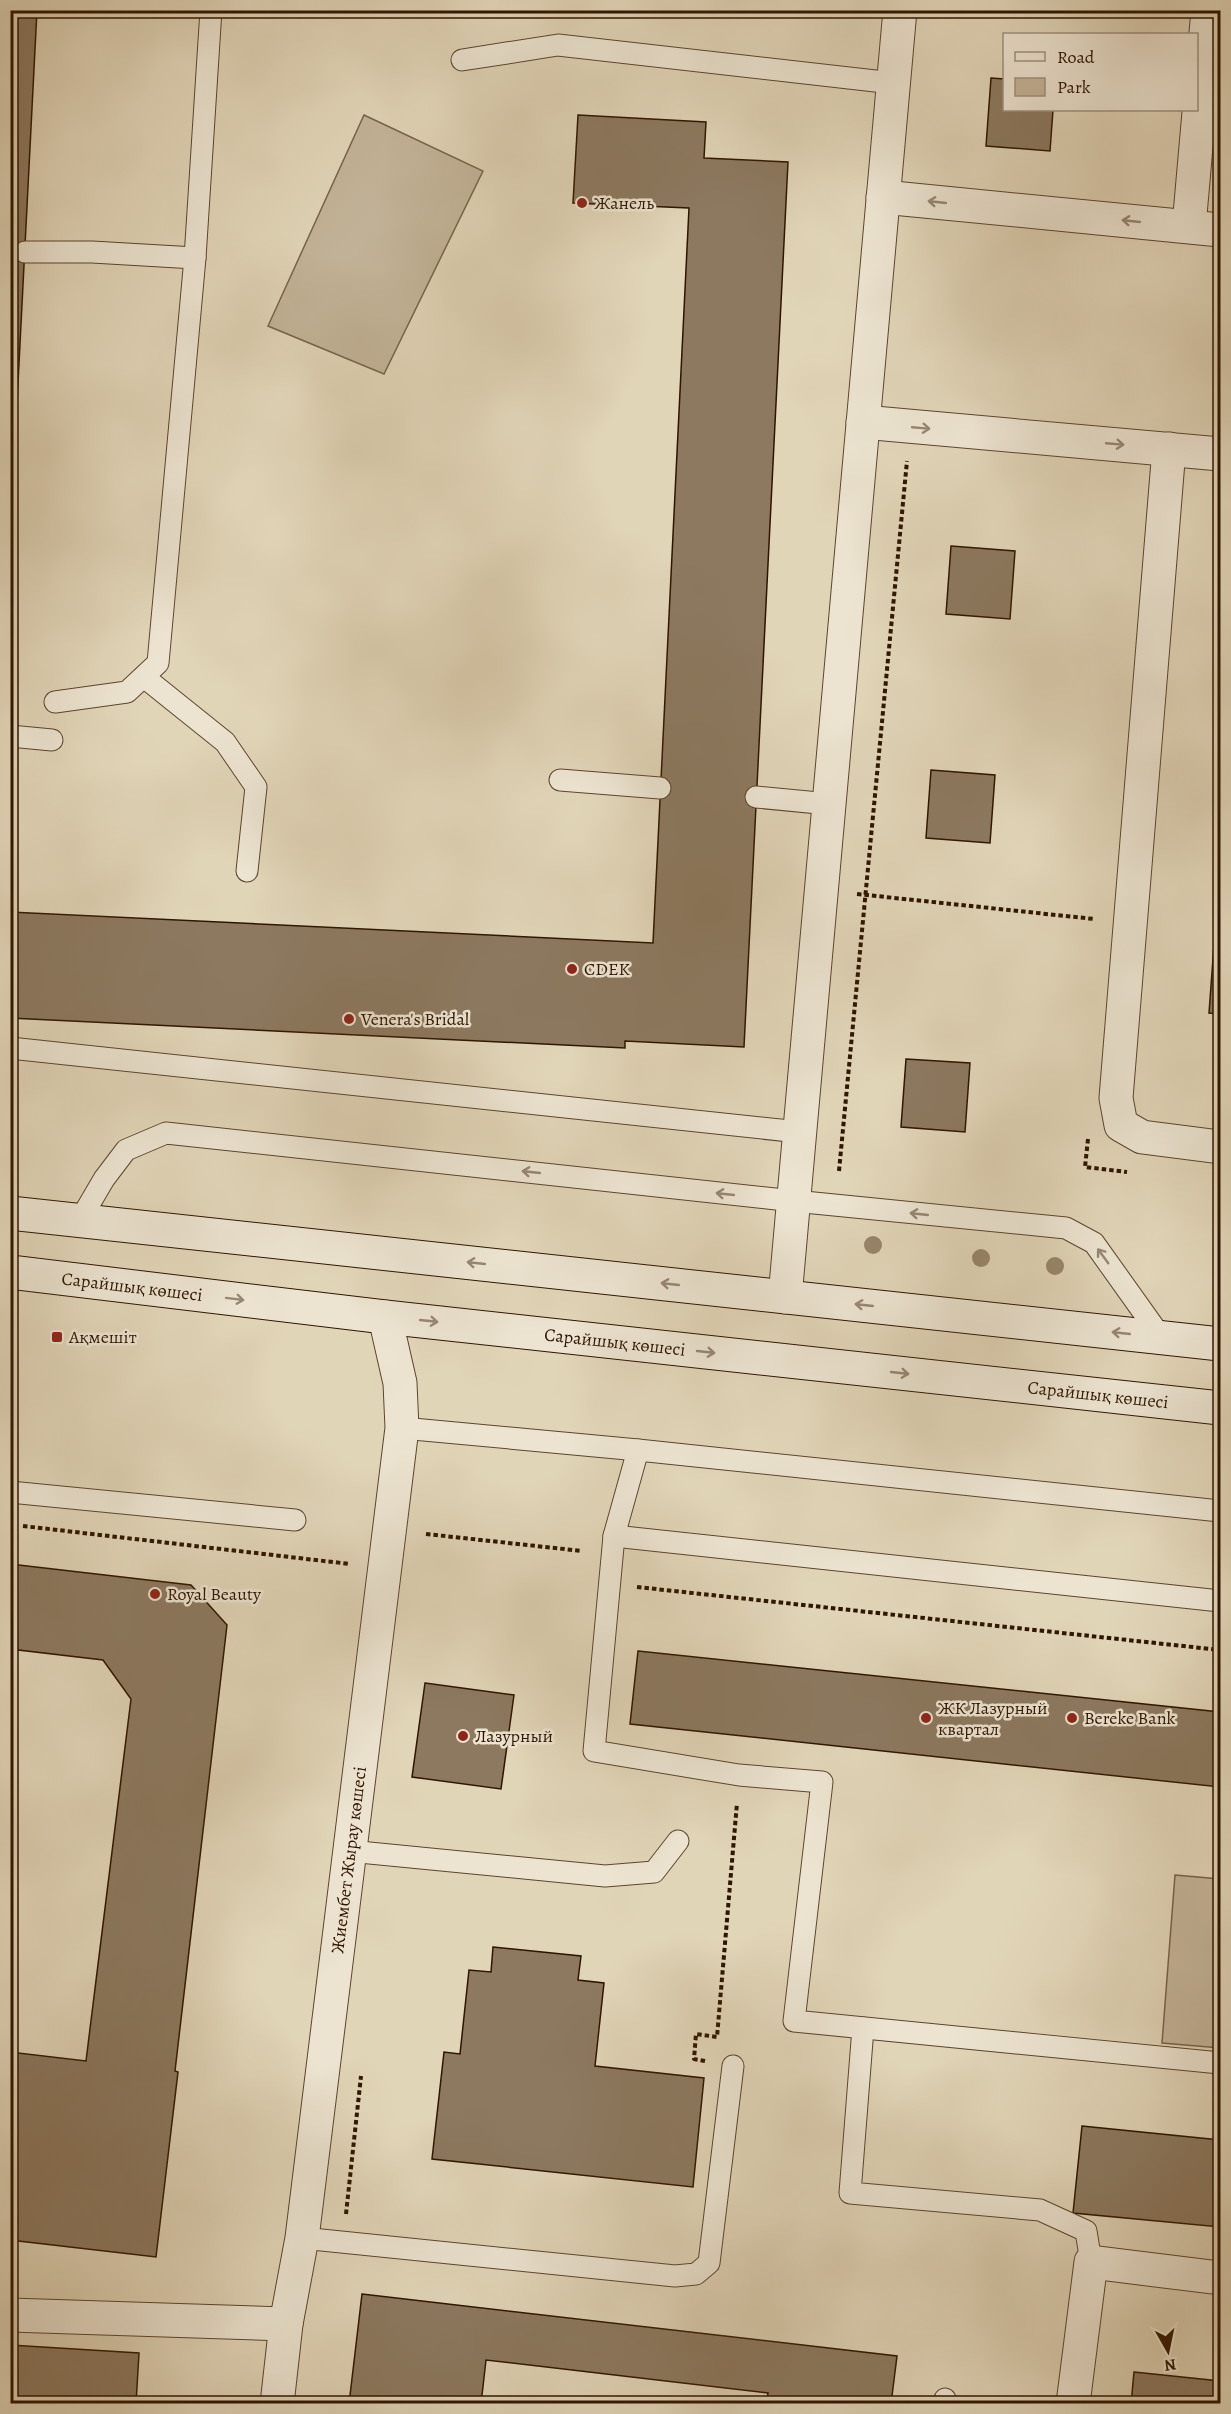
<svg xmlns="http://www.w3.org/2000/svg" width="1231" height="2414" font-family="Alegreya,serif">
  <rect width="100%" height="100%" fill="#e1d5b8"/>
  <filter id="stains"><feTurbulence type="fractalNoise" baseFrequency=".00333" numOctaves="4"/><feColorMatrix values="0 0 0 0 .2 0 0 0 0 .09 0 0 0 0 .02 0 0 0 .5 -.17"/></filter>
  <radialGradient id="worn" r=".72"><stop offset=".6" stop-color="#630" stop-opacity="0"/><stop offset="1" stop-color="#630" stop-opacity=".3"/></radialGradient>
  <g fill="#c3b499" stroke="#79644c" stroke-width="1.5">
    <path d="M364,115L483,171L384,374L268,326Z"/>
    <path d="M1175,1875L1220,1879V2048L1162,2043Z"/>
  </g>
  <g fill="#8c7960" stroke="#2f1500" stroke-width="1.5">
    <path d="M10,10H37L10,540Z"/>
    <path d="M437,10H491L438,12Z"/>
    <path d="M991,78L1004,79V110H1053L1050,151L986,146Z"/>
    <path d="M578,115L706,122L704,158L788,162L744,1047L625,1041V1048L10,1018V912L653,943L689,208L573,203Z"/>
    <path d="M951,546L1015,551L1010,619L946,614Z"/>
    <path d="M931,770L995,775L990,843L926,838Z"/>
    <path d="M1214,945L1220,946V1014L1209,1013Z"/>
    <path d="M906,1059L970,1063L965,1132L901,1127Z"/>
    <path d="M10,1564L191,1585L227,1625L175,2071L178,2072L156,2257L10,2240V2052L86,2061L131,1699L103,1660L10,1649Z"/>
    <path d="M638,1651L1220,1712V1787L630,1724Z"/>
    <path d="M425,1683L514,1695L501,1789L412,1777Z"/>
    <path d="M493,1947L581,1956L578,1980L604,1983L595,2066L704,2078L693,2187L432,2159L444,2052L460,2054L469,1970L491,1972Z"/>
    <path d="M1082,2126L1220,2140V2227L1073,2213Z"/>
    <path d="M362,2294L897,2356L891,2404H766L768,2393L486,2360L481,2404H349Z"/>
    <path d="M10,2345L139,2353L136,2404H10Z"/>
    <path d="M1134,2372L1220,2381V2404H1131Z"/>
  </g>
  <g fill="none" stroke-linecap="round" stroke-linejoin="round">
    <g stroke="#5c452e" stroke-width="23">
      <g id="service">
        <path d="M462,60L558,45L893,83"/>
        <path d="M25,252H92L195,258L158,663L127,692L55,702"/>
        <path d="M195,258L211,10"/>
        <path d="M144,677L225,742L256,787L247,871"/>
        <path d="M10,736L52,740"/>
        <path d="M560,780L660,788"/>
        <path d="M756,797L829,804"/>
        <path d="M10,1048L799,1132"/>
        <path d="M80,1220L104,1179L126,1150L166,1133L794,1201L1066,1228L1094,1243L1161,1337"/>
        <path d="M402,1428L638,1450L1220,1511"/>
        <path d="M638,1450L614,1536L594,1751L739,1775L822,1782L794,2021L1220,2063"/>
        <path d="M10,1492L295,1520"/>
        <path d="M614,1536L1220,1601"/>
        <path d="M349,1851L605,1876L654,1872L678,1841"/>
        <path d="M863,2028L850,2193L1040,2210L1086,2231L1091,2262"/>
        <path d="M302,2238L675,2276L696,2274L709,2263L733,2066"/>
        <path d="M944,2404L945,2399"/>
      </g>
    </g>
    <g stroke="#5c452e" stroke-width="35">
      <g id="minor">
        <path d="M883,197L1220,230"/>
        <path d="M1189,226L1208,10"/>
        <path d="M863,422L1220,454"/>
        <path d="M1169,449L1116,1098L1121,1125L1142,1137L1220,1147"/>
        <path d="M785,1297L900,10"/>
        <path d="M10,2315L286,2324"/>
        <path id="s1" d="M277,2404L286,2324L302,2238L402,1428L400,1383L385,1317"/>
        <path d="M1073,2404L1091,2262L1220,2278"/>
      </g>
    </g>
    <g stroke="#2f1500" stroke-width="35">
      <g id="secondary">
        <path d="M10,1213L1220,1344"/>
        <path id="s2" d="M10,1272L385,1317L1220,1408"/>
      </g>
    </g>
    <g stroke="#2f1500" stroke-width="4" stroke-dasharray="4.5 3" stroke-linecap="butt">
      <path d="M857,894L1094,919"/>
      <path d="M1088,1139L1085,1167L1127,1172"/>
      <path d="M839,1171L907,461"/>
      <path d="M23,1526L350,1564"/>
      <path d="M426,1534L582,1551"/>
      <path d="M637,1587L1220,1650"/>
      <path d="M705,2061L694,2059L696,2034L717,2037L737,1803"/>
      <path d="M346,2214L361,2076"/>
    </g>
    <use href="#service" stroke="#ece4d1" stroke-width="21"/>
    <use href="#minor" stroke="#ece4d1" stroke-width="33"/>
    <use href="#secondary" stroke="#ece4d1" stroke-width="33"/>
  </g>
  <g fill="#97866c">
    <circle cx="873" cy="1245" r="9"/>
    <circle cx="981" cy="1258" r="9"/>
    <circle cx="1055" cy="1266" r="9"/>
  </g>
  <defs><path id="oneway-shaft" d="M-6 0H5M1.5-3L5.5 0L1.5 3" fill="none" stroke-width="1.6" stroke-linecap="round" stroke-linejoin="round" transform="scale(1.5)"/></defs>
  <g stroke="#978773">
    <use href="#oneway-shaft" transform="translate(937 202) rotate(-174)"/>
    <use href="#oneway-shaft" transform="translate(1131 221) rotate(-174)"/>
    <use href="#oneway-shaft" transform="translate(921 428) rotate(5)"/>
    <use href="#oneway-shaft" transform="translate(1115 444) rotate(5)"/>
    <use href="#oneway-shaft" transform="translate(531 1172) rotate(-174)"/>
    <use href="#oneway-shaft" transform="translate(725 1194) rotate(-174)"/>
    <use href="#oneway-shaft" transform="translate(919 1214) rotate(-174)"/>
    <use href="#oneway-shaft" transform="translate(1103 1256) rotate(-126)"/>
    <use href="#oneway-shaft" transform="translate(476 1263) rotate(-174)"/>
    <use href="#oneway-shaft" transform="translate(670 1284) rotate(-174)"/>
    <use href="#oneway-shaft" transform="translate(235 1299) rotate(7)"/>
    <use href="#oneway-shaft" transform="translate(864 1305) rotate(-174)"/>
    <use href="#oneway-shaft" transform="translate(429 1321) rotate(6)"/>
    <use href="#oneway-shaft" transform="translate(1121 1333) rotate(-174)"/>
    <use href="#oneway-shaft" transform="translate(706 1352) rotate(6)"/>
    <use href="#oneway-shaft" transform="translate(900 1373) rotate(6)"/>
  </g>
  <g fill="#8f2418" stroke="#ece4d1" stroke-width="2">
    <circle cx="582" cy="203" r="6"/>
    <circle cx="572" cy="969" r="6"/>
    <circle cx="349" cy="1019" r="6"/>
    <rect x="51" y="1331" width="12" height="12" rx="3"/>
    <circle cx="155" cy="1594" r="6"/>
    <circle cx="926" cy="1718" r="6"/>
    <circle cx="1072" cy="1718" r="6"/>
    <circle cx="463" cy="1736" r="6"/>
  </g>
  <g text-anchor="middle" dominant-baseline="central" stroke-width="5" stroke-linejoin="round" paint-order="stroke">
    <g font-size="18" fill="#2f1500" stroke="#ece4d1" text-anchor="start">
      <text x="594" y="203">Жанель</text>
      <text x="584" y="969">CDEK</text>
      <text x="361" y="1019">Venera's Bridal</text>
      <text x="69" y="1337">Ақмешіт</text>
      <text x="167" y="1594">Royal Beauty</text>
      <text x="938" y="1708">ЖК Лазурный<tspan x="938" dy="21">квартал</tspan></text>
      <text x="1084" y="1718">Bereke Bank</text>
      <text x="475" y="1736">Лазурный</text>
    </g>
    <g font-size="18" fill="#2f1500" stroke="#ece4d1">
      <text stroke="none"><textPath href="#s2" startOffset="123">Сарайшық көшесі</textPath></text>
      <text stroke="none"><textPath href="#s2" startOffset="609">Сарайшық көшесі</textPath></text>
      <text stroke="none"><textPath href="#s2" startOffset="1095">Сарайшық көшесі</textPath></text>
      <text stroke="none"><textPath href="#s1" startOffset="549">Жиембет Жырау көшесі</textPath></text>
    </g>
  </g>
  <rect width="1231" height="2414" fill="none" stroke="#e1d5b8" stroke-width="36"/>
  <rect x="12" y="12" width="1207" height="2390" fill="none" stroke="#2f1500" stroke-width="3"/>
  <rect x="18" y="18" width="1195" height="2378" fill="none" stroke="#2f1500" stroke-width="1.5"/>
  <rect x="1003" y="33" width="195" height="78" fill="#ece4d1" stroke="#a0917d" stroke-width="1.5"/>
  <rect x="1015" y="52" width="30" height="9" fill="#ece4d1" stroke="#a0917d" stroke-width="1.5"/>
  <text x="1057" y="63" font-size="18" fill="#2f1500">Road</text>
  <rect x="1015" y="78" width="30" height="18" fill="#c3b499" stroke="#a0917d" stroke-width="1.5"/>
  <text x="1057" y="93" font-size="18" fill="#2f1500">Park</text>
  <g transform="translate(1168 2351) rotate(171)" stroke="#ece4d1" stroke-width="4.5" paint-order="stroke">
  <path d="M0-4.5L10 22L0 15L-10 22Z" fill="#2f1500"/>
  <text y="-9" font-size="16" font-weight="bold" text-anchor="middle" fill="#2f1500">N</text>
  </g>
  <rect width="100%" height="100%" filter="url(#stains)"/>
  <rect width="100%" height="100%" fill="url(#worn)"/>
</svg>
